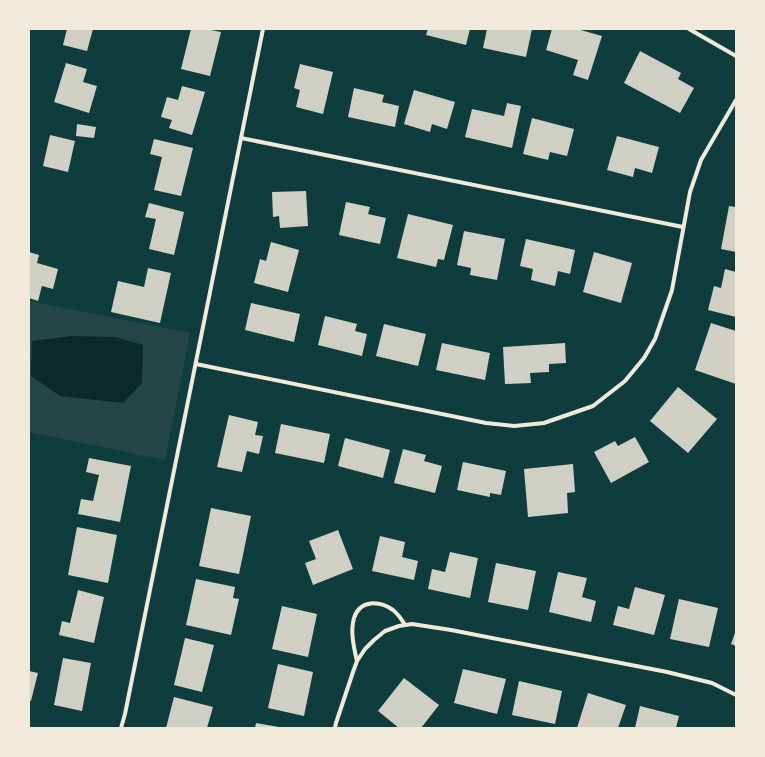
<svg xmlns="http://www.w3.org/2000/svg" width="765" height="757" font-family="'Exo 2',sans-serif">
  <rect width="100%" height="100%" fill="#0f3d3e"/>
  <path fill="#244646" d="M29,301L190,333L165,460L29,432Z"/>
  <path fill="#0a2a2b" d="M72,336L115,337L143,345L142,383L123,403L60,396L31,376L32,341Z"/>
  <g fill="#cfcfc3">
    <path d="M67,29H93L87,51L63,45Z"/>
    <path d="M191,29H206L221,32L210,76L181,69Z"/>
    <path d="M428,29H470L466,45L426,35Z"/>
    <path d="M487,29H532L526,57L483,48Z"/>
    <path d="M552,29H577L602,36L588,80L573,75L578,60L546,50Z"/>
    <path d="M640,51L681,73L678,79L694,88L680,113L624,83Z"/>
    <path d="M66,63L87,69L83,82L97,86L89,113L54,102Z"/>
    <path d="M300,64L333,72L323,114L296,107L300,90L294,88Z"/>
    <path d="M182,86L205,92L192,135L169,128L172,120L161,117L167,97L178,100Z"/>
    <path d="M354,88L384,95L382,102L399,106L395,127L348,117Z"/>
    <path d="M414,90L455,102L447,129L432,124L430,132L404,124Z"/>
    <path d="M507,103L521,106L512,148L465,137L472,109L504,116Z"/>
    <path d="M532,118L574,129L567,156L550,152L548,160L523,154Z"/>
    <path d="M77,124L96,127L94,138L76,136Z"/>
    <path d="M50,135L75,141L68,172L43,166Z"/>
    <path d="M617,136L659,147L652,173L635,168L633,177L607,170Z"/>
    <path d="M154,139L193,148L181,196L154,190L162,157L150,154Z"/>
    <path d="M306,191L308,226L280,228L279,216L273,217L272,192Z"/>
    <path d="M346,202L370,207L368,214L386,218L380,244L339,235Z"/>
    <path d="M149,203L184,212L174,255L149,249L156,219L145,217Z"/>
    <path d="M729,206L736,207V252L721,249Z"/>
    <path d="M408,214L453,225L444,260L438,259L436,267L397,258Z"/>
    <path d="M464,231L505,239L497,280L470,275L471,268L457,265Z"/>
    <path d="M526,239L575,250L570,274L558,271L555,286L531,280L533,269L520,266Z"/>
    <path d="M271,242L299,250L288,292L254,283L260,259L266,261Z"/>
    <path d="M29,252L39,255L37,263L58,269L53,289L42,286L38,301L29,298Z"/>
    <path d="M594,252L632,263L621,303L583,292Z"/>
    <path d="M148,268L171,273L160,323L111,312L118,281L144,287Z"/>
    <path d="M725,269L736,272V317L708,310L714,286L721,288Z"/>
    <path d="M251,303L300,314L294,342L245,330Z"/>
    <path d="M325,316L357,324L355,331L367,334L362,356L318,345Z"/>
    <path d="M711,323L736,331V384L695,370Z"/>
    <path d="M384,324L426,334L418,366L376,356Z"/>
    <path d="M442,343L490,353L485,380L436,370Z"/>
    <path d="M565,343L566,363L549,364V372L530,373L531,383L505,384L503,347Z"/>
    <path d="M678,387L717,419L688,453L650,421Z"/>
    <path d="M229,415L258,422L255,435L263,436L259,454L247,451L242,472L217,467Z"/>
    <path d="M281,424L330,434L324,463L275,453Z"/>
    <path d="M635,437L649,462L611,483L594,452L615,441L618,446Z"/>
    <path d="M345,438L390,450L383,478L338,466Z"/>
    <path d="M403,449L426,455L424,461L442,466L435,493L394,483Z"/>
    <path d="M89,458L131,466L120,522L78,514L81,499L93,501L99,475L86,472Z"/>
    <path d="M463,462L506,471L501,495L490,493V497L457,490Z"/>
    <path d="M573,464L575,492L567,493L568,513L528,517L524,469Z"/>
    <path d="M211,508L251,516L239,574L199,566Z"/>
    <path d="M77,527L117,535L108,583L68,575Z"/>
    <path d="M338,530L353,569L313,585L305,563L316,559L309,541Z"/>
    <path d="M380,536L405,542L402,557L418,561L414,580L372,571Z"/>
    <path d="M450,552L478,558L470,598L428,589L432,569L445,572Z"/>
    <path d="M496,563L536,571L528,610L488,602Z"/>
    <path d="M558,572L587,578L582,597L596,601L591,622L549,612Z"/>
    <path d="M196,579L235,587L233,598L239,599L231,635L186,625Z"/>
    <path d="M635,587L665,595L654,635L613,625L618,606L629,609Z"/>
    <path d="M78,590L104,597L94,643L59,635L62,621L70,623Z"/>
    <path d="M679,599L718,608L709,647L670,639Z"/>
    <path d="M282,606L317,614L308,657L272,649Z"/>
    <path d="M736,630V646L731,644Z"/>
    <path d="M185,638L214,645L202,692L174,685Z"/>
    <path d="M63,658L91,663L82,711L54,705Z"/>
    <path d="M278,664L313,672L304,716L268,708Z"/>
    <path d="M463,669L506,679L497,714L454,703Z"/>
    <path d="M29,671L38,673L31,701L29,700Z"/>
    <path d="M404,678L439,705L421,728H399L378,711Z"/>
    <path d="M519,681L562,691L555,724L512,715Z"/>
    <path d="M588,693L626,705L618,728H577Z"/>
    <path d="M174,697L213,707L207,728H166Z"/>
    <path d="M640,706L679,716L676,728H635Z"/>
    <path d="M256,723L279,727V728H255Z"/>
  </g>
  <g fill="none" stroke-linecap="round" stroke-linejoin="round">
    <g stroke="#f1e9da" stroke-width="4">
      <path d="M689,29L736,56"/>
      <path d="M241,138L683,227"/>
      <path d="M196,364L486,423L514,426L544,423L593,406L625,381L644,358L655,339L672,290L690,192L701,160L736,100"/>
      <path d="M357,661C354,648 350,632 354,618C360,599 380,601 393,610C398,614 402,620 405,625"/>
      <path d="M121,728L125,714L263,29"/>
      <path d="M335,728L336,723L353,672L357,661L365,649L374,640L385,631L399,626L412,624L451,630L667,672L712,683L736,695"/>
    </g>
  </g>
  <rect width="765" height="757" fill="none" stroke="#f1e9da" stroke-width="60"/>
</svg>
